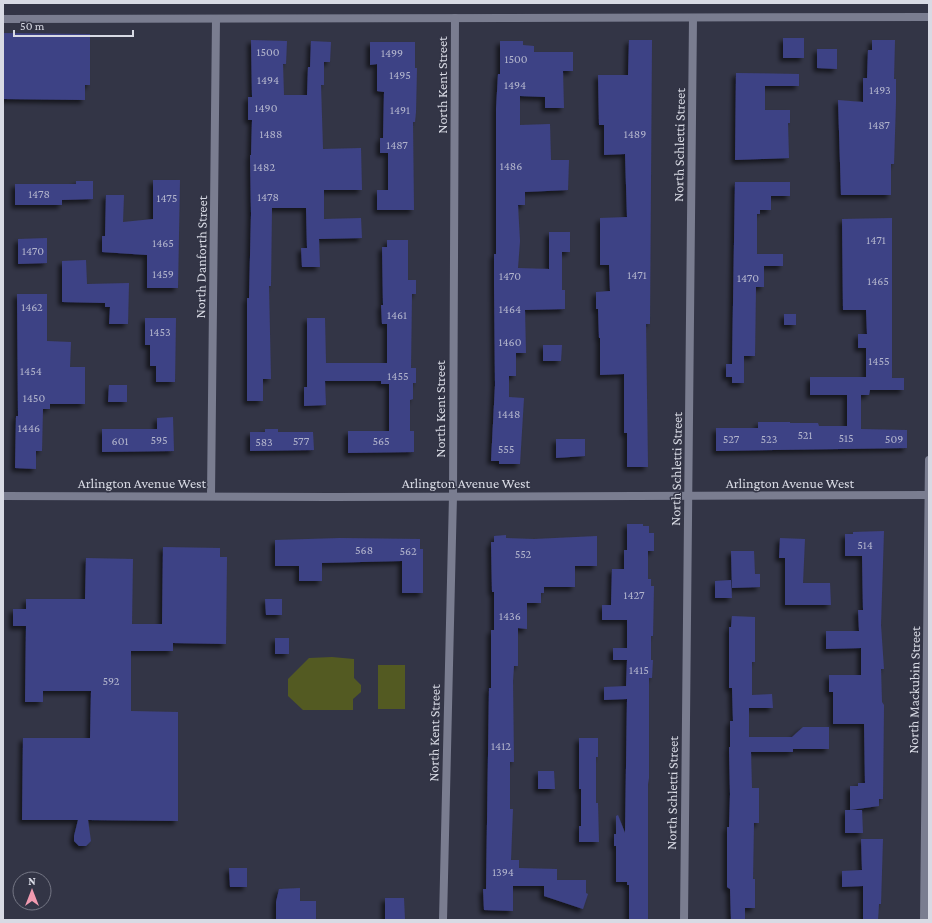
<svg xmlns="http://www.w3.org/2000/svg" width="932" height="923" font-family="'Crimson Pro',serif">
  <defs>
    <filter id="shadow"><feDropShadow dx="-3.5" dy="3.5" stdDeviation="2" flood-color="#0009"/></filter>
  </defs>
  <rect width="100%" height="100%" fill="#333546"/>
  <g fill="#535a22">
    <path d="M332,657L354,659V678L361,685V692L353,699V710H303L288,696V679L309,658Z"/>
    <rect x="378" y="665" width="27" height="44"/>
  </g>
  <g fill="#3e4285" filter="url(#shadow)">
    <path d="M3,33L90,34V85H85V100L3,99Z"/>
    <rect x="783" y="38" width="21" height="20"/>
    <path d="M251,40L287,41L286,64H283L284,95H307L308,67H310L311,41L331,42L330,62H324V85H321L323,149L361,148L362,190H324V219L361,218L362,238L319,239L320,267H302L301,248H307L306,208H272L271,286H269L271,379H263V401H247V298H249L251,214L250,155H251L252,120H248V97H252Z"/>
    <path d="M629,40H652L650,324H646L648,467H627V433H624V374L600,375V338H599L598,309H596V292L610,291L609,265H600V218L627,217L625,154L604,155V125H599L598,75H628Z"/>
    <path d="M872,40H895L894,79H896V102L894,164H891V195H841L838,100L863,102V78H867L868,50H872Z"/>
    <path d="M500,41H523V45L534,46V52H573V71H563L564,108H545V97L520,96V125L550,124L551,160H569L568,190L525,192V205H518L520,241L518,268L549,269V232H570V252H562V290H565V309L525,310L526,353H516V376H509V397L524,398L520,464H499V461H491L495,385L494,285V254H496V109L498,74H500Z"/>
    <path d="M370,42H415V68H417L416,112L415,122H413L414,210H377V190H388V153H380V138H383L384,92L377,91V64L370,65Z"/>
    <path d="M817,49H837V69L817,68Z"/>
    <path d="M736,73L799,74V86H765V110H790V123H788L789,158L735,160Z"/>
    <path d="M153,180H180L178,288H147V255L102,252V236H105L106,195H124L123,222L153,219Z"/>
    <path d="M76,181H93V199L62,200V205H15V184H76Z"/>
    <path d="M735,182H790V196H771V210H760V214H757V254H783V266H764V287H756L755,356H744V383H732V377H726V364H732Z"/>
    <path d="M892,218V378H904V390H870L869,395H861V429L907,430V448L716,451V428H758V422H790V423H818L819,426H847V395H810V377H866V348H858V334H867L866,310H843L842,219Z"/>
    <path d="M47,238V263L18,264V239Z"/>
    <path d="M387,240H408V280H416V294H412L411,368H416V383H413V399L410,400V431H414V452L348,453V431H389V384H381V381H325L326,405L304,406V387H307V318H325L326,363H387V324H382L381,305H383L382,247H387Z"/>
    <path d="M86,260L87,284L129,283L128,324H109L110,307H105V303L62,302V261Z"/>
    <path d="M17,294H47V341L71,342L70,367H85V404H50V409H43L42,451H36V469L15,468L16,416H18Z"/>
    <rect x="784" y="314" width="12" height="11"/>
    <path d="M145,318H176L175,382H156V366H150V345H145Z"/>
    <path d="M543,345H562L561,361H543Z"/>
    <path d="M109,385H127V402H108Z"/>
    <path d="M173,417L174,451L102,452V429H157V418Z"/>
    <path d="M265,429H278V432H313L314,450L250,451V432H265Z"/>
    <path d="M556,439H585V456L556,458Z"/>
    <path d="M627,524H643V526H649V533H654V551H648V579H651V586H654L653,636H651V660H653L652,678H649V778L648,784V919L629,920V885H627V882H616V846H614V834H616V816L618,815L625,833L627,699L604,700V687L626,686L627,660H613V648H627V620H602V605H611L612,569H624V550H627Z"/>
    <path d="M884,531L881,625L884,669H881L882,702L884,705L883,799H879V806L850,810V786H858V783H865L864,724H833V692H829V675H861V648L826,649V631H859L858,610H863L862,556H845V534H853V532Z"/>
    <path d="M506,535V538L534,539L597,536V566H575V587H544V593H541V603H527V629L518,628V666H514L513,681L514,762H510V809H513L511,860H519V868L557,869V880H586V893L588,894L583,909L544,896V886H513V911L484,910L483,889H486L489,688H491V630H494V592H492L491,542H494V536Z"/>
    <path d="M340,538L420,539V549H423V593H402V561L322,563V581H299V566H275V540Z"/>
    <path d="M780,538L805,539L803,583H830L831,605H785V558H779Z"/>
    <path d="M163,547L220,548V557H227L226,644L173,643V651H131V711L178,712V821L88,820L91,841L86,846H79L74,841V836L78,820H22L23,738H90L91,691H43V702H25L26,626H13V609H26V599H85L86,558L133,559L132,624H162Z"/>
    <path d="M731,551H754L755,574H760V587L732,588Z"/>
    <path d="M731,580L732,598H715V581Z"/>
    <path d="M265,599H282V615H266Z"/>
    <path d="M732,616L755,617V662H752V695L772,694L773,708H749V737H792L803,727H829V749H793V752H751L752,788H759V823H754L753,879H755V908H745V920H731L730,889L727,887V827H729L730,794L729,747H730V721H733L732,688H729V627H731Z"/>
    <rect x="275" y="638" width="14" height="16"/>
    <path d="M579,738H598V757H596V803H598L599,842H579V826H581V789H579Z"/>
    <path d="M538,771H554L555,789H538Z"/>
    <path d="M845,810H862L863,833H845Z"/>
    <path d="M861,839H883L881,904H879L878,920H863V886L842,887V871L862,870Z"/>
    <path d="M229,868H247V887H230Z"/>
    <path d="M300,888V901H316V920H276V902L279,889Z"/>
    <path d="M385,898H404L405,920H385Z"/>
  </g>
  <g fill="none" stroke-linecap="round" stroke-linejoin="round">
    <g stroke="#7a7d90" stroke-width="8">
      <path d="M3,19L929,17"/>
      <path d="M211,496L216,19"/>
      <path d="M443,920L453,496L455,18"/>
      <path d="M684,920L693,18"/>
      <path d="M924,920L929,460"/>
    </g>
    <path stroke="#7a7d90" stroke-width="8" d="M3,496L330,497L929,495"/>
  </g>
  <g text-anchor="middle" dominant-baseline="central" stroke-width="3" stroke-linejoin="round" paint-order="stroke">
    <g font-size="12" fill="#b2b4cc">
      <text x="268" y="52">1500</text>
      <text x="392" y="53">1499</text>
      <text x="516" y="59">1500</text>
      <text x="400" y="75">1495</text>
      <text x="268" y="80">1494</text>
      <text x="515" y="85">1494</text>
      <text x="880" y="90">1493</text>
      <text x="266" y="108">1490</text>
      <text x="400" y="110">1491</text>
      <text x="879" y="125">1487</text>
      <text x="271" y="134">1488</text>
      <text x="635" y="134">1489</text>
      <text x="397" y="145">1487</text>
      <text x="511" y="166">1486</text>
      <text x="264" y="167">1482</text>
      <text x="39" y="194">1478</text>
      <text x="268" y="197">1478</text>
      <text x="167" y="198">1475</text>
      <text x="876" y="240">1471</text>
      <text x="163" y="243">1465</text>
      <text x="33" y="251">1470</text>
      <text x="163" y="274">1459</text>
      <text x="637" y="275">1471</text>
      <text x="510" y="276">1470</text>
      <text x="748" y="278">1470</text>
      <text x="878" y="281">1465</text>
      <text x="32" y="307">1462</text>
      <text x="510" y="309">1464</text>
      <text x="397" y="315">1461</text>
      <text x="160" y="332">1453</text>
      <text x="510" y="342">1460</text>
      <text x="879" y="361">1455</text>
      <text x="31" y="371">1454</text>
      <text x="398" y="376">1455</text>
      <text x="34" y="398">1450</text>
      <text x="509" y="414">1448</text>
      <text x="29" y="428">1446</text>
      <text x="805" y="435">521</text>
      <text x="846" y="438">515</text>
      <text x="731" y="439">527</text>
      <text x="769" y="439">523</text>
      <text x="894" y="439">509</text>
      <text x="159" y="440">595</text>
      <text x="120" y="441">601</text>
      <text x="301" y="441">577</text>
      <text x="381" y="441">565</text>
      <text x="264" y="442">583</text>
      <text x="506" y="449">555</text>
      <text x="865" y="545">514</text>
      <text x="364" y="550">568</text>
      <text x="408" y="551">562</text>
      <text x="523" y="554">552</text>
      <text x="634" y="595">1427</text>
      <text x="510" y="616">1436</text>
      <text x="639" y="670">1415</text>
      <text x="111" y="681">592</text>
      <text x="501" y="746">1412</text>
      <text x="503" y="872">1394</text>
    </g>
    <g font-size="14" fill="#d8dae4" stroke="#333546">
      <text transform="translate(442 85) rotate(-90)">North Kent Street</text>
      <text transform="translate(679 145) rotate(-89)">North Schletti Street</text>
      <text transform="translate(201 257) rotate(-89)">North Danforth Street</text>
      <text transform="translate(440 409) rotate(-90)">North Kent Street</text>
      <text transform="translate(676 469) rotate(-89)">North Schletti Street</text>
      <text x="142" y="483">Arlington Avenue West</text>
      <text x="466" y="483">Arlington Avenue West</text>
      <text x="790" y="483">Arlington Avenue West</text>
      <text transform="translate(914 690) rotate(-89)">North Mackubin Street</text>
      <text transform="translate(434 733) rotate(-89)">North Kent Street</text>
      <text transform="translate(672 793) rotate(-89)">North Schletti Street</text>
    </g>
  </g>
  <rect width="932" height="923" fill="none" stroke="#d8dae4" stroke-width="8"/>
  <g transform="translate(32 891)"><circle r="19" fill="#333546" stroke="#757785"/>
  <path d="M0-3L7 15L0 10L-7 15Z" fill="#f19ab0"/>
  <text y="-6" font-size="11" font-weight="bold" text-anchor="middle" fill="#d8dae4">N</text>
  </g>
  <path d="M14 30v6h119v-6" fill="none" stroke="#d8dae4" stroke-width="2"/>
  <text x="20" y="30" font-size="12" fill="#d8dae4" stroke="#333546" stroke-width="3" paint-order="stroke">50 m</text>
</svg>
